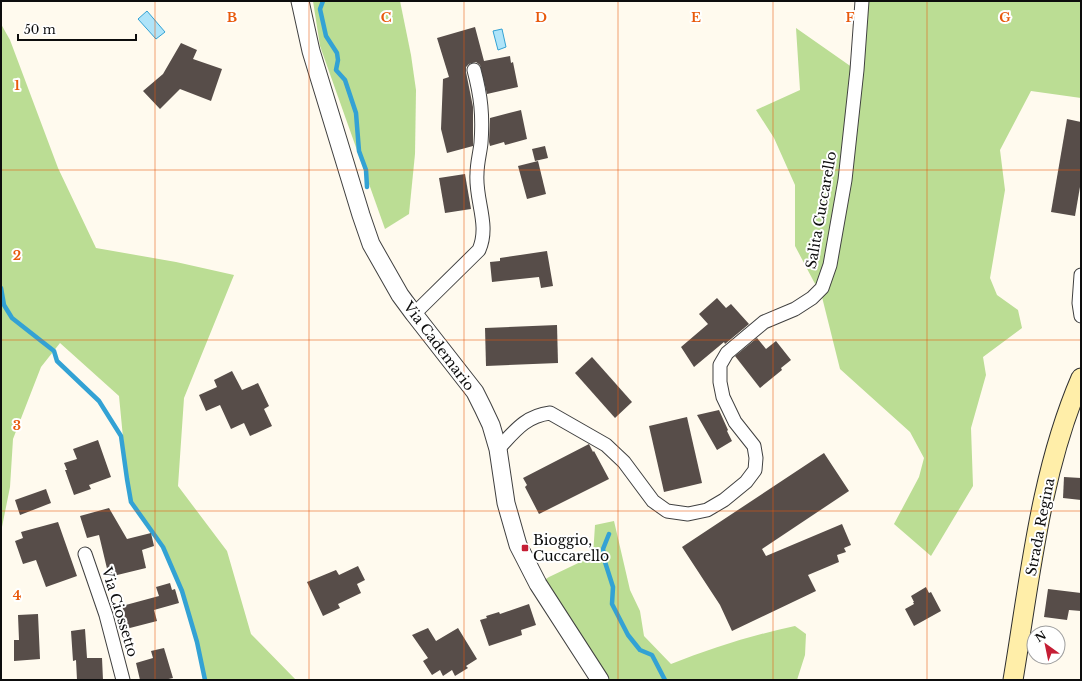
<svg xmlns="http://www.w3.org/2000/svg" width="1082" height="681" font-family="'Libre Baskerville',serif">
  <rect width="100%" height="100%" fill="#fffaee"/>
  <g fill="#bbdd94">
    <path d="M313,1H400L411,55L416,90L415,154L409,214L385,229L320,46Z"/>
    <path d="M864,1H1081V98L1031,91L1000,150L1005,190L990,278L997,295L1018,310L1022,328L983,357L986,375L971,428L973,486L931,556L894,524L919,477L924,458L910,432L840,369L822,297L795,246V185L774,138L756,110L800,90L796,28L856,70Z"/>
    <path d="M1,24L10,40L58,168L96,248L176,262L234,275L184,398L178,486L227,551L251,634L296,680H205L197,642L182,591L163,547L131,502L127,479L119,396L60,343L41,367L13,439L10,487L1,532Z"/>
    <path d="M614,521L630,590L640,611L644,636L671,664C711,648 753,635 795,626L806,634L805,655L797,680H600L538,584L549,577L593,556L595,525Z"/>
  </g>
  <g fill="#afe4f9" stroke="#33a2d4">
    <path d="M147,11L165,32L156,39L138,19Z"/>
    <path d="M502,29L506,47L498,50L493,31Z"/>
  </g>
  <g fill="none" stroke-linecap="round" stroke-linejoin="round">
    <g stroke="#33a2d4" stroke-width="4.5">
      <path d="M323,1L320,9L326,36L337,53L338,60L336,70L345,80L356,113L359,151L366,170L367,187"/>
      <path d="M1,288L4,305L12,318L54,351L57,361L99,401L121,436L127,479L131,502L163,547L182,591L197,642L205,680"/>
      <path d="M609,534L603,549L605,562L613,587L612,604L628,635L640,650L652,655L665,680"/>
    </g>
  </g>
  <g fill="#574d49">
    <path d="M475,27L484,61L510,56L511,63L513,62L518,87L487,94L480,65L476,62L469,64L466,67V72L473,107V146L447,153L441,129L443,79L449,77L437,38Z"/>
    <path d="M181,43L197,50L193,59L222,69L211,101L180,89L160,109L143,91L163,74Z"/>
    <path d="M521,110L527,139L505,145L504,142L490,146L489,142L490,118Z"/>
    <path d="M1067,119L1081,122V181L1075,216L1051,212Z"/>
    <path d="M545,146L548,158L535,161L532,149Z"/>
    <path d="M538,161L546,194L527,199L518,166Z"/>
    <path d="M465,174L471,209L445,213L439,178Z"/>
    <path d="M547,251L553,286L541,288L539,277L492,282L490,262L500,261V258Z"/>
    <path d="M717,298L726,308L731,304L749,324L725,344L724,342L694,367L681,347L708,324L699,314Z"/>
    <path d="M557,325L558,363L486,366L485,328Z"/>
    <path d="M757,338L766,349L776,341L791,360L781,368L782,370L760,388L735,356Z"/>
    <path d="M592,357L632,402L615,418L575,373Z"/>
    <path d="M232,371L242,390L258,383L269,406L264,409L272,426L250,436L244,423L231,429L220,405L206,411L199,395L217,387L214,380Z"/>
    <path d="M719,410L728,430L727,431L732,441L717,450L697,415Z"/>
    <path d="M687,417L702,483L664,492L649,426Z"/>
    <path d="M98,440L111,477L89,485L91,489L74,495L65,470H67L64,463L77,459L73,449Z"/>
    <path d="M589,444L593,452L594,451L609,479L539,514L525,487L527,485L523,478Z"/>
    <path d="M824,453L849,491L762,549L766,556L842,524L851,545L844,548L846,552L837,555L839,562L808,575L816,591L732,631L720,605L682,547Z"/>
    <path d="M1064,477L1081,478V500L1063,498Z"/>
    <path d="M46,489L51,503L20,515L15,500Z"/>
    <path d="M109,508L127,539L151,533L154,546L142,550L146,568L109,577L99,535L87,538L80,516Z"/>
    <path d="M58,522L77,576L46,587L36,560L23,564L15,541L23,538L21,532Z"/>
    <path d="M358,566L365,580L357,584L361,593L338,604L340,608L323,616L307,582L336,570L339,575Z"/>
    <path d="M170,583L172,590L175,589L179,603L154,610L157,621L126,629L121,610L123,609L122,606L159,596L156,587Z"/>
    <path d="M926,587L929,593L931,592L941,611L914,626L905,609L914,604L913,602H914L911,596Z"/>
    <path d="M1048,589L1081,593V611L1069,610L1067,620L1044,617Z"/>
    <path d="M529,604L536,625L521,630L522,635L489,646L480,620L487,618L486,616L499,612L500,614Z"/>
    <path d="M38,614L40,659L14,661V640H19L18,615Z"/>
    <path d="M428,628L436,641L458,628L477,659L466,666L468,668L455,676L452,670L443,676L440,670L432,675L423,661L428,658L412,635Z"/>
    <path d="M85,629L87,658H102L103,680H77L76,660L73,661L71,631Z"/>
    <path d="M164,648L173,678L164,680H140L136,663L153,658L151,651Z"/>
  </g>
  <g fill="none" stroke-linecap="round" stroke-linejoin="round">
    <g stroke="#404040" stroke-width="15">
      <g id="minor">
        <path d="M1081,275L1079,303L1081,316"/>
        <path d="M414,314L479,250C490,225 475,200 477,174C477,163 480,153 481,143C483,116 481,96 474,70"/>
        <path d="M498,449C514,432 525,416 550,413L606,445L624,462L653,501L667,511L688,514L707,510L724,500L746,482L755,470L756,458L754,446L735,422L723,397L720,382V365L727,353L764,322L795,309L812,298L822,288L830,265L845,180L857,70L862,1"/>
        <path d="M85,554L106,615L123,680"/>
      </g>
    </g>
    <g stroke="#404040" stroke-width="19">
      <path id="tertiary" d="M300,1L311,51L361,215L371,244L400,295L414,314L475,392L483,408L491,425L498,449L506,503L518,545L538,584L600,680"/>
    </g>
    <g stroke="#2f2f2f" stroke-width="21">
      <path id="secondary" d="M1013,680C1030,579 1040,473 1081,378"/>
    </g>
    <use href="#minor" stroke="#fff" stroke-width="13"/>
    <use href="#tertiary" stroke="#fff" stroke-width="17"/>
    <use href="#secondary" stroke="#ffeea9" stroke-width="19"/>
  </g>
  <path fill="none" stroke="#e8590c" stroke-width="1" stroke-opacity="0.55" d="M155,1V680M309,1V680M464,1V680M618,1V680M773,1V680M927,1V680M1,170H1081M1,340H1081M1,511H1081"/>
  <rect fill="#c51e35" stroke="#fff" stroke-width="1.5" x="521" y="544" width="8" height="8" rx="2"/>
  <g text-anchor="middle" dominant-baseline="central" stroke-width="4" stroke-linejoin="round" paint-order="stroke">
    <g font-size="14" fill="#0d0d0d" stroke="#fff">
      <text transform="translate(821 210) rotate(-80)">Salita Cuccarello</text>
      <text transform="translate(439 346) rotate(53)">Via Cademario</text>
      <text transform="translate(1040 527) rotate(-79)">Strada Regina</text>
      <text transform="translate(120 612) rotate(73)">Via Ciossetto</text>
    </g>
    <g font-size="14" fill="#0d0d0d" stroke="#fff" text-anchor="start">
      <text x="533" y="540">Bioggio,<tspan x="533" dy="16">Cuccarello</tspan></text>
    </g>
  </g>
  <g font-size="13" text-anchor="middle" font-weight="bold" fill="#e8590c" stroke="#fff" stroke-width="4" stroke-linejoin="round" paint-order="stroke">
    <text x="232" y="22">B</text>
    <text x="386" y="22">C</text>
    <text x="541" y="22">D</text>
    <text x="696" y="22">E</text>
    <text x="850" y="22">F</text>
    <text x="1005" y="22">G</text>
    <text x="17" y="90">1</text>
    <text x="17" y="260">2</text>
    <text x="17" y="430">3</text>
    <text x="17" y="600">4</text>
  </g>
  <rect width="1082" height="681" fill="none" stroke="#0d0d0d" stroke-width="4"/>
  <g transform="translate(1046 645) rotate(327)"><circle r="19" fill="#ffffff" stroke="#9e9e9e"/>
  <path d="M0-3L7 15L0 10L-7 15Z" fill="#c51e35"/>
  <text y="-6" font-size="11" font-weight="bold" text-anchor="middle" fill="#0d0d0d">N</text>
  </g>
  <path d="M18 34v6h118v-6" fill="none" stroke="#0d0d0d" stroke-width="2"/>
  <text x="24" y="34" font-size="12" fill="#0d0d0d" stroke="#ffffff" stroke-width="3" paint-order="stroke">50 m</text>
</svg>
